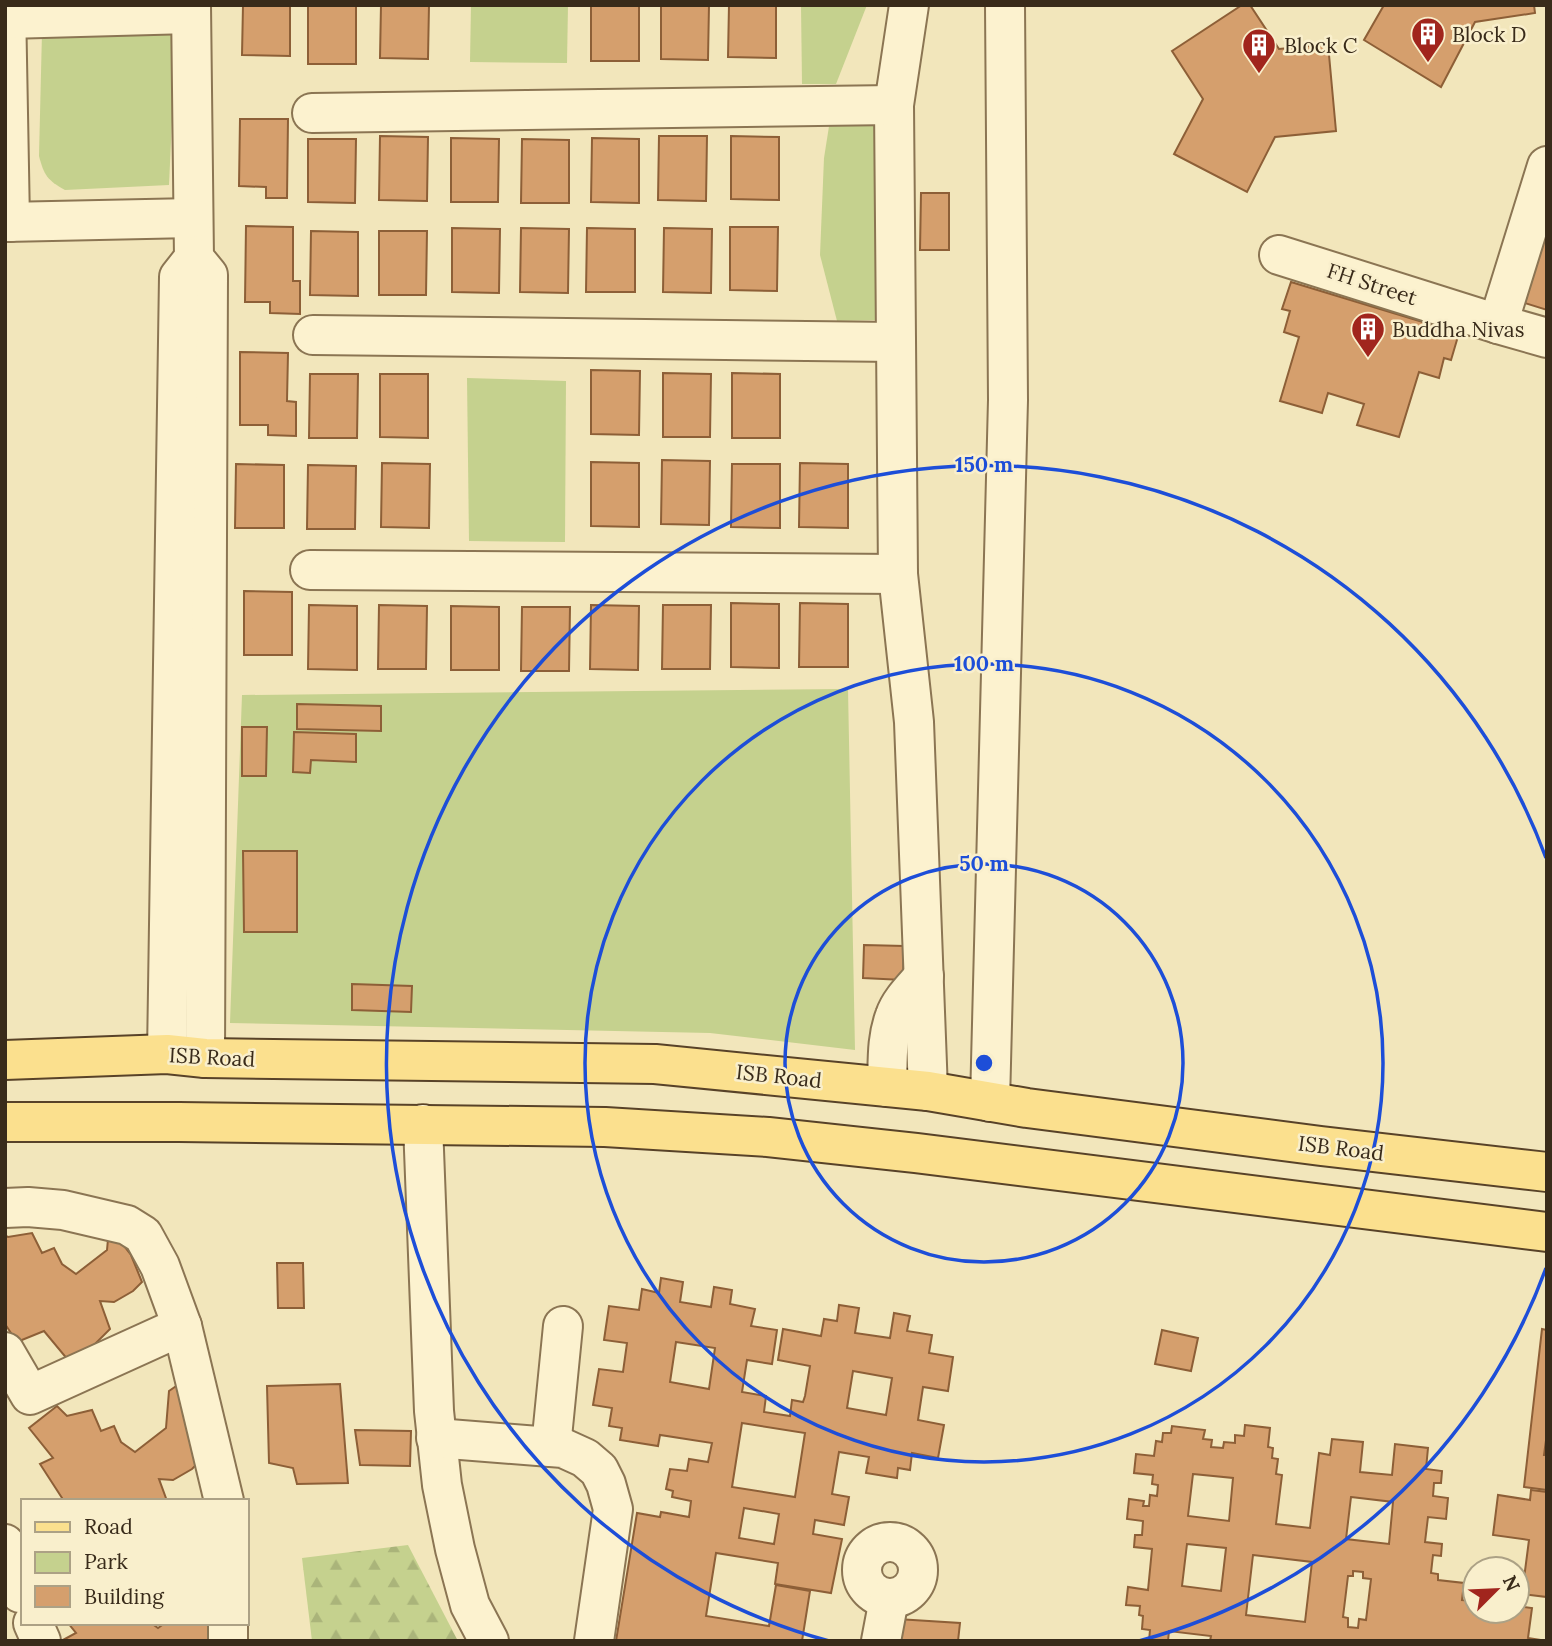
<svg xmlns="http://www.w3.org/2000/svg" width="1552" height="1646" font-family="Lora,serif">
  <defs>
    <pattern id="forest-firs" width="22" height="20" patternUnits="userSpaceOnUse" patternTransform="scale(1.75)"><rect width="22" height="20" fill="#c5d18e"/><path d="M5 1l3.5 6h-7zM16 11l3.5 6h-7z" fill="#aab47a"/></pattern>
  </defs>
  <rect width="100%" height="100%" fill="#f2e6bb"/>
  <g fill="#c5d18e">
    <path d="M471,5H568L567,63L470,62Z"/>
    <path d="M801,5H867L836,84H802Z"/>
    <path d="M176,31L169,185L65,190C47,180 44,175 39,156L42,32Z"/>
    <path d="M879,115L877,320L837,321L820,255L824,158L830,120Z"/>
    <path d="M467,378L566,381L565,542L469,541Z"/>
    <path d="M848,689L855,1050L710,1033L230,1023L242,695Z"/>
  </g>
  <path fill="url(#forest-firs)" d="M408,1545L458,1641H312L302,1558Z"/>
  <g fill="#d59f6d" stroke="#8d5f37" stroke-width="2" fill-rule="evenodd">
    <path d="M243,5H290V56L242,55Z"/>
    <rect x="308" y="5" width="48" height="59"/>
    <path d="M381,5H429L428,59L380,58Z"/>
    <rect x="591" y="5" width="48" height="56"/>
    <path d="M661,5H709L708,60L661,59Z"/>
    <path d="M729,5H776V58L728,57Z"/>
    <path d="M1242,5H1250L1279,49L1328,44L1336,131L1275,137L1247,192L1174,154L1203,99L1172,51Z"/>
    <path d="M1384,5H1534L1535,13L1475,22L1441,87L1364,40Z"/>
    <path d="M240,119H288L287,198H266V187L239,186Z"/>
    <path d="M380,136L428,137L427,201L379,200Z"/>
    <path d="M659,136H707L706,201L658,200Z"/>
    <path d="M731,136L779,137V200L731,199Z"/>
    <path d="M451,138L499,139L498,202H451Z"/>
    <path d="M592,138L639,139V203L591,202Z"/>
    <path d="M308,139H356L355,203L308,202Z"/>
    <path d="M522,139L569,140V203H521Z"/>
    <path d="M1547,188V310L1512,299Z"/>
    <path d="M921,193H949V250H920Z"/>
    <path d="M246,226L293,227V281H300V314L270,313V302H245Z"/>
    <path d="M730,227H778L777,291L730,290Z"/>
    <path d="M452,228L500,229L499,293L452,292Z"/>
    <path d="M521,228L569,229L568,293L520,292Z"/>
    <path d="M587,228L635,229V292H586Z"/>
    <path d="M664,228L712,229L711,293L663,292Z"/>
    <path d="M311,231L358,232V296L310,295Z"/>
    <path d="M379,231H427L426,295H379Z"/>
    <path d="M1291,282L1459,333L1451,360L1444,358L1439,378L1419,372L1399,437L1357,425L1364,404L1328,393L1322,413L1280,401L1299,337L1284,332L1290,311L1282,309Z"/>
    <path d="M240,352L288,353L287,401L296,402V436L268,435V425H240Z"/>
    <path d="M591,370L640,371L639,435L591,434Z"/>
    <path d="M663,373L711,374L710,437H663Z"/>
    <path d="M732,373L780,374V438H732Z"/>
    <path d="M310,374H358L357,438H309Z"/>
    <path d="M380,374H428V438L380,437Z"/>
    <path d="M662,460L710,461L709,525L661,524Z"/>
    <path d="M591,462L639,463V527L591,526Z"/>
    <path d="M382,463L430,464L429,528L381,527Z"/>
    <path d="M800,463L848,464V528L799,527Z"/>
    <path d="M236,464L284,465V528H235Z"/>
    <path d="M732,464H780V528L731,527Z"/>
    <path d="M308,465L356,466L355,529H307Z"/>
    <path d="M244,591L292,592V655H244Z"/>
    <path d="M731,603L779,604V668L731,667Z"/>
    <path d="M800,603L848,604V667H799Z"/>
    <path d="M309,605L357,606V670L308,669Z"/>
    <path d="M379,605L427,606L426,669H378Z"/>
    <path d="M591,605L639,606L638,670L590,669Z"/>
    <path d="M663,605H711L710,669H662Z"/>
    <path d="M451,606L499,607V670H451Z"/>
    <path d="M522,607H570L569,671H521Z"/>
    <path d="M297,704L381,706V731L297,729Z"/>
    <path d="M242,727H267L266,776H242Z"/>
    <path d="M294,732L356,734V762L311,760L310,773L293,772Z"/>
    <path d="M243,851H297V932H244Z"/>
    <path d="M864,945L904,946L903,980L863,978Z"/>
    <path d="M352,984L412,986L411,1012L352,1010Z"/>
    <path d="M32,1233L42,1253L54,1248L62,1264L76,1274L107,1250L108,1239L117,1237L131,1255L142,1282L133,1291L114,1302L100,1301L110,1329L95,1344L68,1360L44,1331L17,1342L5,1324V1235L8,1237Z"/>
    <path d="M277,1263H303L304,1308H278Z"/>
    <path d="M661,1278L683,1282L680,1302L711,1307L714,1287L732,1290L730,1304L755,1309L751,1326L777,1330L772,1364L747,1360L742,1392L766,1396L764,1412L790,1416L792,1400L803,1402L805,1396L810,1366L778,1360L783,1329L821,1336L824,1319L837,1321L839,1305L859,1308L855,1333L890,1338L894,1313L910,1316L907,1331L932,1335L929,1353L953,1357L948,1391L923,1387L918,1420L944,1425L938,1458L912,1453L910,1470L898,1468L897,1478L866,1473L869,1457L839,1452L832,1494L849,1497L844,1525L815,1520L813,1534L842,1539L831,1593L775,1584L778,1563L716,1553L706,1616L769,1626L776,1585L810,1591L802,1641H616L637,1513L660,1517L661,1512L689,1517L691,1501L672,1497L673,1491L666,1489L670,1469L687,1471L689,1459L708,1462L712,1443L660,1435L658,1446L620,1440L622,1428L609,1426L612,1408L593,1405L599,1369L623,1372L627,1343L604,1340L609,1306L639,1310L642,1289L659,1293ZM676,1342L715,1348L709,1389L670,1382ZM853,1371L892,1378L886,1415L847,1408ZM742,1423L805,1433L795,1497L732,1487ZM744,1508L779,1514L774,1544L739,1538Z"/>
    <path d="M1542,1329L1547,1330V1433L1544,1455H1547V1490L1524,1487Z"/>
    <path d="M1162,1330L1198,1338L1191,1371L1155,1364Z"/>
    <path d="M185,1380L201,1460L192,1469L173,1480L159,1479L167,1501H64L40,1464L53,1458L29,1428L57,1406L67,1416L92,1410L101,1431L114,1426L121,1442L135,1452L166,1428L169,1391Z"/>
    <path d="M340,1384L348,1483L297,1484L293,1468L269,1463L267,1386Z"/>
    <path d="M1245,1425L1270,1428L1268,1447L1273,1448L1272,1458L1278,1459L1276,1474L1282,1475L1276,1524L1310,1528L1319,1453L1330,1455L1332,1439L1363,1442L1360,1472L1392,1475L1395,1444L1428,1448L1426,1469L1442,1471L1441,1483H1434L1433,1496L1448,1498L1446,1519L1428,1517L1425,1542L1442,1544L1441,1556L1433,1555L1431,1573L1438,1574V1580L1464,1583L1462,1600L1475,1601V1611H1517V1606L1532,1608L1528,1638L1547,1641H1210L1211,1636L1169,1631L1168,1641H1149L1150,1630L1142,1629L1143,1616L1139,1615L1140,1606L1126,1605L1128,1587L1148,1590L1152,1549L1134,1547L1135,1535H1142L1143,1521L1127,1519L1129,1499L1144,1501L1143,1506H1149L1150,1495L1157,1496L1158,1485L1152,1484L1153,1475L1134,1473L1136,1454L1154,1456L1156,1441L1162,1442L1163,1433H1171L1172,1426L1205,1430L1203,1439L1212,1440L1211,1447L1223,1448L1224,1442L1235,1443V1435L1244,1436ZM1193,1474L1233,1478L1229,1521L1188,1516ZM1351,1497L1393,1502L1389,1544L1346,1539ZM1187,1544L1226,1548L1221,1591L1182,1586ZM1253,1555L1312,1562L1305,1622L1246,1615ZM1353,1571L1363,1572V1578L1371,1579L1366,1620L1359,1619L1358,1628L1348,1627V1618L1343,1617L1348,1576H1353Z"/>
    <path d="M355,1430L411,1431L410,1466L360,1465Z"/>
    <path d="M1531,1490L1547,1492V1597L1522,1594L1529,1540L1493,1535L1498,1495L1530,1500Z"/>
    <path d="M897,1619L960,1623L958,1641H895Z"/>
    <path d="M68,1623H151L158,1628L165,1623H219V1641L63,1640L76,1633Z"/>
  </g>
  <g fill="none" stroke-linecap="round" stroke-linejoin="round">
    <g stroke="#8b7553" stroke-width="42">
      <g id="minor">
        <path d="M6,5L10,222"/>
        <path d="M191,5L194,258L208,275L205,1058"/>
        <path d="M909,5L894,105L898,574L914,722L928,1091"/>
        <path d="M7,19L190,14"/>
        <path d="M312,113L894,105"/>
        <path d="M5,222L193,218"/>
        <path d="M1279,255L1498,324L1547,338"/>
        <path d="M1498,324L1547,166"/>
        <path d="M313,335L896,342"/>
        <path d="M310,570L898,574"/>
        <path d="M167,1054L179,277L194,258"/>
        <path d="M887,1087C888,1063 886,1039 895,1016C900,1001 914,988 924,976"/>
        <path d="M990,1102L1008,400L1005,5"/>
        <path d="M423,1124L434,1411L442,1485L455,1549L470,1605L489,1641"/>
        <path d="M5,1208L28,1207L63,1210L127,1225L143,1235L160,1266L182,1326L30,1395L5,1352"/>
        <path d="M182,1326L224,1501"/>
        <path d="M436,1438L563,1448L585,1458L599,1470L606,1484L613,1509L594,1641"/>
        <path d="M551,1447L563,1326"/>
        <circle cx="890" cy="1570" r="28"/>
        <path d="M5,1544L20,1593L23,1591"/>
        <path d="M33,1623L41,1641"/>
        <path d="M228,1623V1641"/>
        <path d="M881,1641L889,1599"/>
      </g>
    </g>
    <g stroke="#584228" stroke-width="42">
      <g id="major">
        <path d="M5,1060L167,1054L205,1058L655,1064L928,1091L1027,1108L1321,1146L1547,1172"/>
        <path d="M5,1122H179L605,1127L768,1137L916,1153L1547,1232"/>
      </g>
    </g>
    <use href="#minor" stroke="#fcf2cf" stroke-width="38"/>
    <use href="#major" stroke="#fbe08e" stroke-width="38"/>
  </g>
  <g fill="none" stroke="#1d4ed8" stroke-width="3.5">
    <circle cx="984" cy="1063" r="199"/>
    <circle cx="984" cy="1063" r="399"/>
    <path d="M1546 1268A598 598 0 0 1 1139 1641M829 1641A598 598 0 1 1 1546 858"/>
  </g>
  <defs>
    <g id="building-pin" transform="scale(1.75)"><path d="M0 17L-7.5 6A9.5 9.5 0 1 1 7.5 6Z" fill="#a1251d" stroke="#f9efcc"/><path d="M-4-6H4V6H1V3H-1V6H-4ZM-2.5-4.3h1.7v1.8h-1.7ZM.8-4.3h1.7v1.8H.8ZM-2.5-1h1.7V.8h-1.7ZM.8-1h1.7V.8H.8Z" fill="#fff"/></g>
  </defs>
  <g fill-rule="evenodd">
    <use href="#building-pin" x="1428" y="34"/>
    <use href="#building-pin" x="1259" y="45"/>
    <use href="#building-pin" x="1368" y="329"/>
  </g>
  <g text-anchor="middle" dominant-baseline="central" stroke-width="5" stroke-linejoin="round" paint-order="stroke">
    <g font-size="21" fill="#392b1a" stroke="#f9efcc" text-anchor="start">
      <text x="1452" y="34">Block D</text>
      <text x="1284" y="45">Block C</text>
      <text x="1392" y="329">Buddha Nivas</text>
    </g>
    <g font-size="21" fill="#392b1a" stroke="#f9efcc">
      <text transform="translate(1372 284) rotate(18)">FH Street</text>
      <text transform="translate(212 1057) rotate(3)">ISB Road</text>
      <text transform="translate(779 1076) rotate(6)">ISB Road</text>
      <text transform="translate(1341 1148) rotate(7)">ISB Road</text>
    </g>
  </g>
  <circle cx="984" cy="1063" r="10" fill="#1d4ed8" stroke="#f9efcc" stroke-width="3.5"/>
  <g font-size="21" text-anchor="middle" font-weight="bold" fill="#1d4ed8" stroke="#f9efcc" stroke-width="5" stroke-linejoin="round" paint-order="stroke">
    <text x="984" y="472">150 m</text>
    <text x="984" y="671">100 m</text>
    <text x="984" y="871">50 m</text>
  </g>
  <rect width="1552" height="1646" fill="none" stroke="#392b1a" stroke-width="14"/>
  <rect x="21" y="1499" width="228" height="126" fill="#f9efcc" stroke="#aca185" stroke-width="2"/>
  <rect x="35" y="1522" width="35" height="10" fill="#fbe08e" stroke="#aca185" stroke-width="2"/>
  <text x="84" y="1534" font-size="21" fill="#392b1a">Road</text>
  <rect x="35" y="1552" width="35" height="21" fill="#c5d18e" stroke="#aca185" stroke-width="2"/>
  <text x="84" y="1569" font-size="21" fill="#392b1a">Park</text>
  <rect x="35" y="1586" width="35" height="21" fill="#d59f6d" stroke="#aca185" stroke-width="2"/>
  <text x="84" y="1604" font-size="21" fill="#392b1a">Building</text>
  <g transform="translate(1496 1590) rotate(66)"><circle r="33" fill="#f9efcc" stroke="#aca185" stroke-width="2"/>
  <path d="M0-5L12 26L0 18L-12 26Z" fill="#a1251d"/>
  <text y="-10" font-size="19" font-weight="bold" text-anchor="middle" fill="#392b1a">N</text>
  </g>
</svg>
